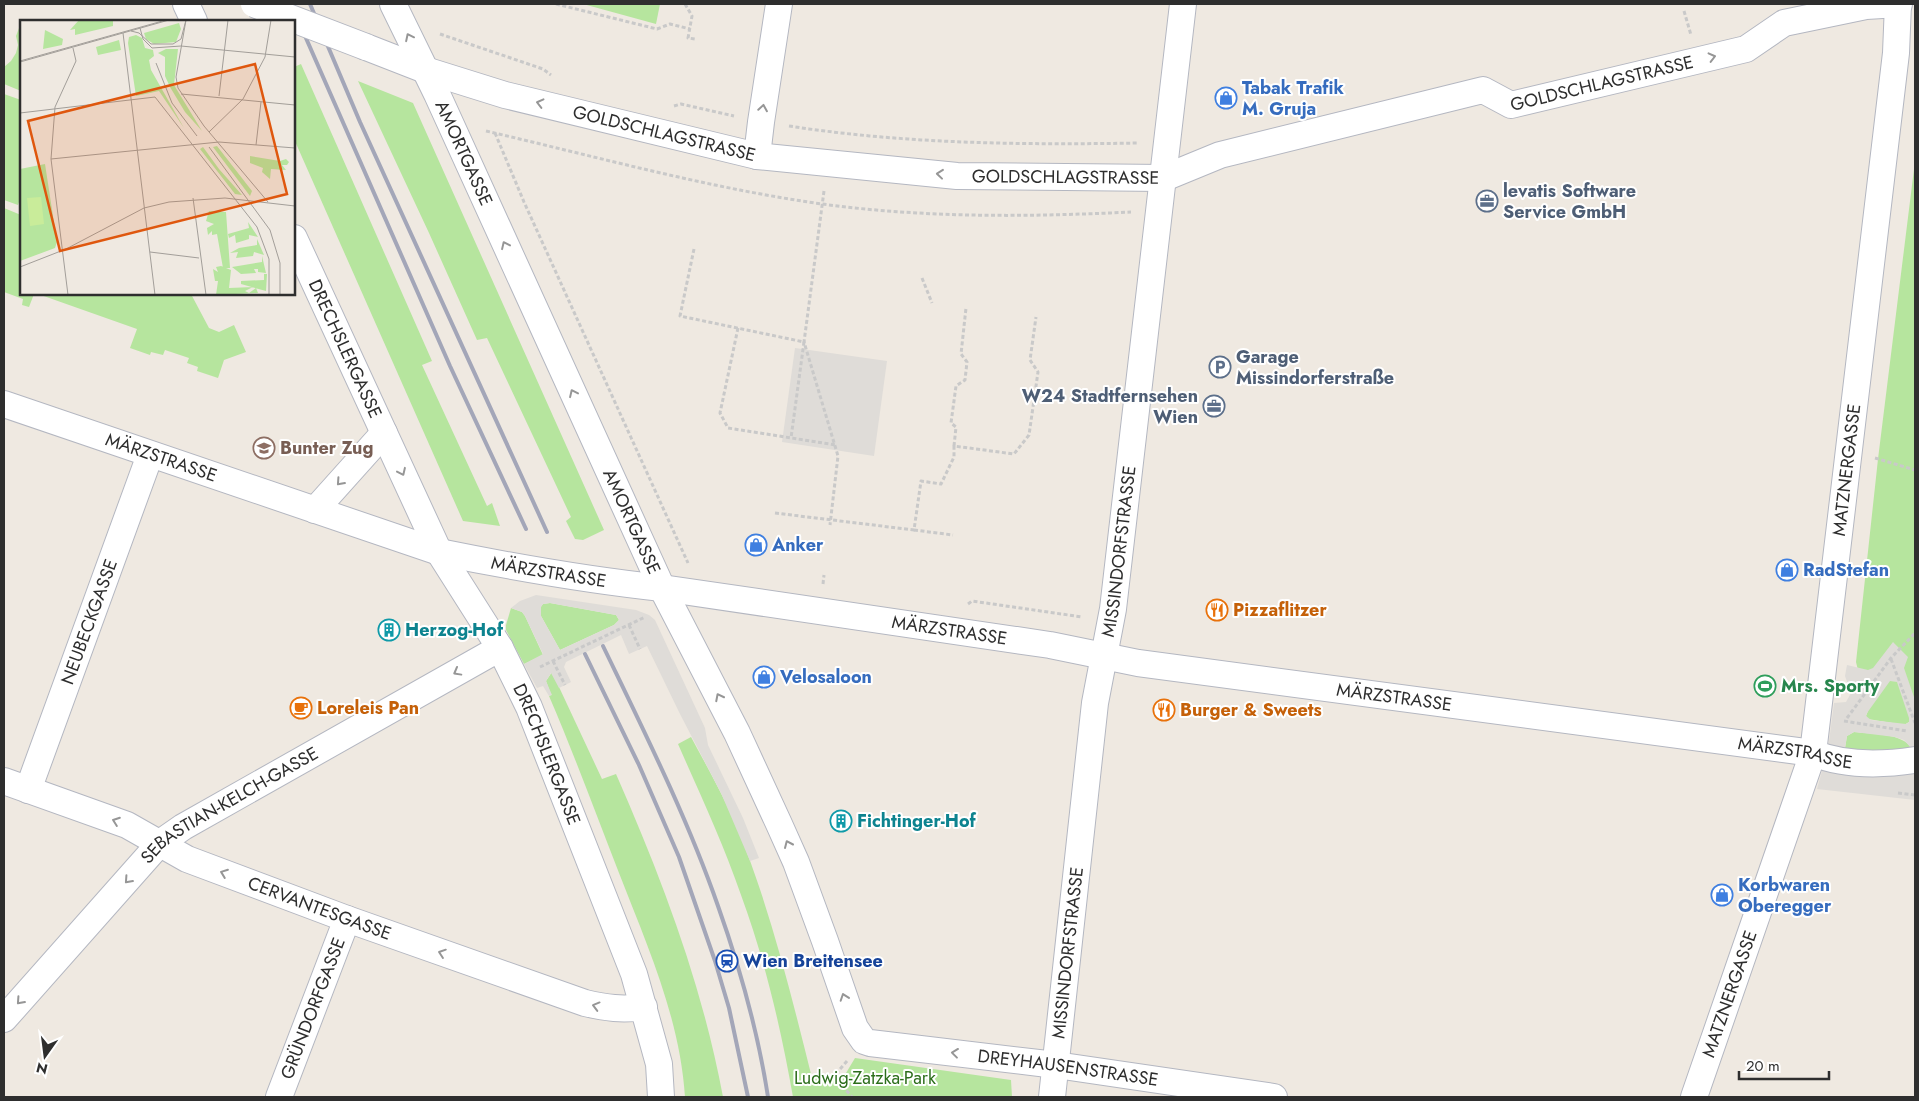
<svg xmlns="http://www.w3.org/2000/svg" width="1919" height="1101" font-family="Jost,sans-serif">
  <rect width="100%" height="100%" fill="#efe9e1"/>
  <g fill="#b6e59e">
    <path d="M583,4H660L656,24Z"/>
    <path d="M22,20L26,21H21V91L4,84V67L11,61L16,53L18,45L16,36Z"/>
    <path d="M301,64L432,361L422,365L487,506L492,503L500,526L463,521L294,139V67Z"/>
    <path d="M358,81L413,103L604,530L583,540L575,539L566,521L571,517L487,338L477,340L429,233Z"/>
    <path d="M4,94L21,100V196L18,205L4,200Z"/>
    <path d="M1915,161V722H1909L1904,725L1868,719L1866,716L1868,711L1856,662L1878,459Z"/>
    <path d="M4,208L21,215V294H34L29,307L22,305L23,299L4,292Z"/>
    <path d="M38,294H191L209,328L219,332L234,325L246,352L224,360L218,378L197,371L198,367L187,363L189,358L165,350L163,355L151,352L150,355L130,348L137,329Z"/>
    <path d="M550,603L616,615L619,620L614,625L560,650L541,616L540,608L543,604Z"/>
    <path d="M511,608L522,612L525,616L543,655L524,664L506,630V625Z"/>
    <path d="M552,672L602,779L616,774C662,879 702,984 723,1097H685C680,1018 647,945 619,873C596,814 574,754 549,696L551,695L546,681Z"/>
    <path d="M1854,732C1870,734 1903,733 1911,748L1844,754L1847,736Z"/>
    <path d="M691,737C711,774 732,811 746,850C774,924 793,1002 812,1078H843L855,1058L1011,1080L1012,1097H793C781,1029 765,960 741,895C723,843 700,794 678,744Z"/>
  </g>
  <g fill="#dfdcd8" fill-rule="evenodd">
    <path d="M795,348L887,361L874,456L782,442Z"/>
    <path d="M536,595L636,610L649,615L655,620L705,728L708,745L743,818L759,858L750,861L721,793L680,714L647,646L629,654L621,635L566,662L564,667L571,682L559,688L551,673L546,681L552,695L549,696L543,686L537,688L524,664L543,654L525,616L522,612L511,608L520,601ZM550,603L616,615L619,620L614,625L560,650L541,616V607L543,604Z"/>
    <path d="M1893,642L1908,657L1904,668L1915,700V800L1817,789L1828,749L1834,703L1846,702L1851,693L1845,676L1847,665L1868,670L1873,668ZM1890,681L1897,682L1909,718V722L1906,724L1871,720L1866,716L1867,713ZM1854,732L1895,737L1904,740L1911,748L1893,755L1844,754L1847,736Z"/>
  </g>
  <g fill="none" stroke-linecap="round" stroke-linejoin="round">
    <g stroke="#b4b7c1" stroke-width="28">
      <g id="street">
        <path d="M186,4L194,21"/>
        <path id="s1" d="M393,4L437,94L662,588L737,733L779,824L796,862L825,941L855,1028L864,1041L870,1043L1056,1065L1274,1097"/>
        <path id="s2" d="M366,47L425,70L505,95L757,156L957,176L1164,178L1220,155L1483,90L1511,105L1746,49L1784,23L1866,6L1899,4"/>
        <path d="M757,156L761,122L779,4"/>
        <path id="s3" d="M294,238L439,552L500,648L529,707L634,974L659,1064L661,1097"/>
        <path id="s4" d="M4,404L439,552C513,567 587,580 662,588L1050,645L1138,663L1813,753C1845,766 1882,765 1915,760"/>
        <path d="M315,510L384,433"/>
        <path id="s5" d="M4,781L127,825L187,859L347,919L585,1003C606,1008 622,1010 644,1007"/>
        <path id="s6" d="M28,790L150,455"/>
        <path id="s7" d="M4,1019L160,843L183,827L500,648"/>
        <path id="s8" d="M279,1097L347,919"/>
        <path id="s9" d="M1052,1097L1095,703L1113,609L1183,4"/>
        <path id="s10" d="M1694,1097L1813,753L1896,53L1898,4"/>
      </g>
    </g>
    <g stroke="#c9c9c9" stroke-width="3" stroke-dasharray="4 2.5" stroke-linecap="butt">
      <path d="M556,4L657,29L670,24L690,29"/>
      <path d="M685,4L692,16L688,38L695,39"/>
      <path d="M1684,11L1691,35"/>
      <path d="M440,34L543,69L551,75"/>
      <path d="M674,106L681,104L734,116"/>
      <path d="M789,126C905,144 1023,145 1139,143"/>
      <path d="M486,131C598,157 708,188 822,204C925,218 1028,217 1131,212"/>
      <path d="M495,133L524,202L688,563"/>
      <path d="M824,191L804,342L838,456L830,525"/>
      <path d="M694,249L680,316L804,342L791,438"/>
      <path d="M922,278L932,303"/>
      <path d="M738,328L720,413L728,428L836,445"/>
      <path d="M954,446L956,427L951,423L956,386L965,380L967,362L961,354L966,308"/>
      <path d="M1875,458L1915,470"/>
      <path d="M775,513L914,530L921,481L941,484L954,457V446L1014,454L1029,435L1038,372L1030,360L1036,317"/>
      <path d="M914,530L953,535"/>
      <path d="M823,584L824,575"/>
      <path d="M968,604L972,601L1082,617"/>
      <path d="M629,625L640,649"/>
      <path d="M1891,659L1915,723"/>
      <path d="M553,661L565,685"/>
      <path d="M540,667L645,617"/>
      <path d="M1847,718L1891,658L1915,633"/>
      <path d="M1844,721L1907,731"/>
      <path d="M1898,793L1915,795"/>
      <path d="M847,1061L834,1076L852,1097"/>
    </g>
    <use href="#street" stroke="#fff" stroke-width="26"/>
    <g stroke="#a3a6b8" stroke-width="4">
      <path d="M291,4L450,366L526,529"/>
      <path d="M310,4L360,122L547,532"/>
      <path d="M603,646C644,731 687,817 718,906C740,968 758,1032 768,1097"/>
      <path d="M585,654L639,765L679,857L715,961L729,1008L748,1097"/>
    </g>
    <g stroke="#b4b7c1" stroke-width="28" stroke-linecap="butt">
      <path id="street-bridge" d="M254,4L366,47"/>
    </g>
    <use href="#street-bridge" stroke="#fff" stroke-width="26"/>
  </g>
  <defs><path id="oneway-chevron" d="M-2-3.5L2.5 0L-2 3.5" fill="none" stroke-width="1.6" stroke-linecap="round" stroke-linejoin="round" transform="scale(1.25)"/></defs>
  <g stroke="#969696">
    <use href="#oneway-chevron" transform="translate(409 37) rotate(-116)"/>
    <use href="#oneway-chevron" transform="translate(1712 57) rotate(-14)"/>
    <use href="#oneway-chevron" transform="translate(540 103) rotate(-166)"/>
    <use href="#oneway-chevron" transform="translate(763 108) rotate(-81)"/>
    <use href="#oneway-chevron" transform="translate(940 174) rotate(-174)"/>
    <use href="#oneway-chevron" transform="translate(505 245) rotate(-115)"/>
    <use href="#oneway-chevron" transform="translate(573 393) rotate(-115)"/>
    <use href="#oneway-chevron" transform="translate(402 472) rotate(65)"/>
    <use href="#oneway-chevron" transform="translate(340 482) rotate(132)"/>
    <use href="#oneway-chevron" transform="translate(457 672) rotate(151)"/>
    <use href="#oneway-chevron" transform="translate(719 697) rotate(-117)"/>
    <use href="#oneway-chevron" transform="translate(116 821) rotate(-160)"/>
    <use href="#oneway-chevron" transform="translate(788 844) rotate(-114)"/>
    <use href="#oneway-chevron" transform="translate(224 873) rotate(-159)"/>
    <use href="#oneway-chevron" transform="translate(128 880) rotate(132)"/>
    <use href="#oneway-chevron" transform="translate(442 953) rotate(-161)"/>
    <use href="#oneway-chevron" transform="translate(844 997) rotate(-109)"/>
    <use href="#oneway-chevron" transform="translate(20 1001) rotate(132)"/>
    <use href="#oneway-chevron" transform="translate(596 1006) rotate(-165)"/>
    <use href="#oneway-chevron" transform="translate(955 1053) rotate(-173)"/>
  </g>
  <defs>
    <g id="shop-ring" transform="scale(1.125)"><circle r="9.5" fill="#fff" stroke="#3f7fe0" stroke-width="1.5"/><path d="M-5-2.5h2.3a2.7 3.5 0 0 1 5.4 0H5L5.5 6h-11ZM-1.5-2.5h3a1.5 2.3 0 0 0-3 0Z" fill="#3f7fe0"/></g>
    <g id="office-ring" transform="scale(1.125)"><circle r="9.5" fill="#fff" stroke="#5c6f8a" stroke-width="1.5"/><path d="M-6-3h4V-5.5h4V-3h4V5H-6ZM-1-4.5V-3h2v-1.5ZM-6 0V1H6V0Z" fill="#5c6f8a"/></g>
    <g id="parking-ring" transform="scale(1.125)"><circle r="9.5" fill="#fff" stroke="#5c6f8a" stroke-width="1.5"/><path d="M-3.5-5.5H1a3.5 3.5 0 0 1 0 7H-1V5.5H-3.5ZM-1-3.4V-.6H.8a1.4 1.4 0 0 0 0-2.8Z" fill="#5c6f8a"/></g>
    <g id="school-ring" transform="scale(1.125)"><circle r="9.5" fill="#fff" stroke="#8d6e63" stroke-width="1.5"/><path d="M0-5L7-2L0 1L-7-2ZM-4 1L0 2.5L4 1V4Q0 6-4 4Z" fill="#8d6e63"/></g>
    <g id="restaurant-ring" transform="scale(1.125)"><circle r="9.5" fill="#fff" stroke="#e8710a" stroke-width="1.5"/><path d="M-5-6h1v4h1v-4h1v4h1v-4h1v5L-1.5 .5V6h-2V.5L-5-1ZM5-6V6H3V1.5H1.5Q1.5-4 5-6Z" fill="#e8710a"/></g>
    <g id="building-ring" transform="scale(1.125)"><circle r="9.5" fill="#fff" stroke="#0f9aa8" stroke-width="1.5"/><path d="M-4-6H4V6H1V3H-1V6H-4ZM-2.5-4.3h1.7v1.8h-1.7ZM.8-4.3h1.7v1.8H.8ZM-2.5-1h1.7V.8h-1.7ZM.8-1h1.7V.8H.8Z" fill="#0f9aa8"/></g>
    <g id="stadium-ring" transform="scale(1.125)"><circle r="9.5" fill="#fff" stroke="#2e9e5b" stroke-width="1.5"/><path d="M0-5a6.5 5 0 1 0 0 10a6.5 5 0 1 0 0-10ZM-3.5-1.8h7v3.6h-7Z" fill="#2e9e5b"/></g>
    <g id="cafe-ring" transform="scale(1.125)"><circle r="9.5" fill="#fff" stroke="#e8710a" stroke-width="1.5"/><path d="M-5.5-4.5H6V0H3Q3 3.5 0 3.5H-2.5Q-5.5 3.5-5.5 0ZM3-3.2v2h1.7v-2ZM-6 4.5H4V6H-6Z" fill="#e8710a"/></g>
    <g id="station-ring" transform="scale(1.125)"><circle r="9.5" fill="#fff" stroke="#1a4fb4" stroke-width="1.5"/><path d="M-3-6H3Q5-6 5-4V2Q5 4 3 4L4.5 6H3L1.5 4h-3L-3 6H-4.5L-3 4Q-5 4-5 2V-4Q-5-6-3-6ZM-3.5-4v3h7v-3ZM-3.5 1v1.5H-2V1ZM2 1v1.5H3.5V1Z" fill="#1a4fb4"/></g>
  </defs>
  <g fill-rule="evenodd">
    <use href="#shop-ring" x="1226" y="98"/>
    <use href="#office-ring" x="1487" y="201"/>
    <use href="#parking-ring" x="1220" y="367"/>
    <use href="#office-ring" x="1214" y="406"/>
    <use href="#school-ring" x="264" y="448"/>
    <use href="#shop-ring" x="756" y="545"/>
    <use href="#shop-ring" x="1787" y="570"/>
    <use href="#restaurant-ring" x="1217" y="610"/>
    <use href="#building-ring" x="389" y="630"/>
    <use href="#shop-ring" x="764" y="677"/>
    <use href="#stadium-ring" x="1765" y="686"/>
    <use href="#cafe-ring" x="301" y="708"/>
    <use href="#restaurant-ring" x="1164" y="710"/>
    <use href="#building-ring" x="841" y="821"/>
    <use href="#shop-ring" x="1722" y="895"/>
    <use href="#station-ring" x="727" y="961"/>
  </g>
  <g text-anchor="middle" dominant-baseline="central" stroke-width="4" stroke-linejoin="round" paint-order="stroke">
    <g font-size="18" fill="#2e2e2e" stroke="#fff">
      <text stroke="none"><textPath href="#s2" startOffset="1271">GOLDSCHLAGSTRASSE</textPath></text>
      <text stroke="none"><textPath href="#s2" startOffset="311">GOLDSCHLAGSTRASSE</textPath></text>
      <text stroke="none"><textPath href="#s1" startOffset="165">AMORTGASSE</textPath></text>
      <text stroke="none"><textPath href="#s2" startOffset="716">GOLDSCHLAGSTRASSE</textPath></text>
      <text stroke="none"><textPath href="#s3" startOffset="122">DRECHSLERGASSE</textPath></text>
      <text stroke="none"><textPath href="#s4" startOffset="166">MÄRZSTRASSE</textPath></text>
      <text stroke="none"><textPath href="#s10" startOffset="649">MATZNERGASSE</textPath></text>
      <text stroke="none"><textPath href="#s1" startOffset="570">AMORTGASSE</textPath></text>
      <text stroke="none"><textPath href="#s9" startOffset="550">MISSINDORFSTRASSE</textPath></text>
      <text stroke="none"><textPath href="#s4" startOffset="571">MÄRZSTRASSE</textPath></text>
      <text stroke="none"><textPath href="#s6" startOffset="179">NEUBECKGASSE</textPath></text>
      <text stroke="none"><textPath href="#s4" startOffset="976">MÄRZSTRASSE</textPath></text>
      <text stroke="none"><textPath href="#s4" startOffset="1426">MÄRZSTRASSE</textPath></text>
      <text stroke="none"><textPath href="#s4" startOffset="1831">MÄRZSTRASSE</textPath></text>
      <text stroke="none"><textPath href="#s3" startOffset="576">DRECHSLERGASSE</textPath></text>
      <text stroke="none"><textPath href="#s7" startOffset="314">SEBASTIAN-KELCH-GASSE</textPath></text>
      <text stroke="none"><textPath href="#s5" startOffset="341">CERVANTESGASSE</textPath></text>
      <text stroke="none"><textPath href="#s9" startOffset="145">MISSINDORFSTRASSE</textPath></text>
      <text stroke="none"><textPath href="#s10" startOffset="109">MATZNERGASSE</textPath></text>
      <text stroke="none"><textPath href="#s8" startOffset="95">GRÜNDORFGASSE</textPath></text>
      <text stroke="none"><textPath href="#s1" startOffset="1346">DREYHAUSENSTRASSE</textPath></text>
    </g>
    <g font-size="18" font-weight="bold" fill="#366cbe" stroke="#fff" text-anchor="start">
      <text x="1242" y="88">Tabak Trafik<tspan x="1242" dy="21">M. Gruja</tspan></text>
      <text x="772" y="545">Anker</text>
      <text x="1803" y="570">RadStefan</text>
      <text x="780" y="677">Velosaloon</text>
      <text x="1738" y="885">Korbwaren<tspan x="1738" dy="21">Oberegger</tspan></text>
    </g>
    <g font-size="18" font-weight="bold" fill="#4e5e75" stroke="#fff" text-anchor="start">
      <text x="1503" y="191">levatis Software<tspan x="1503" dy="21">Service GmbH</tspan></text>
      <text x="1236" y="357">Garage<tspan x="1236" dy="21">Missindorferstraße</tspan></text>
      <text x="1198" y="396" text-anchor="end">W24 Stadtfernsehen<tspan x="1198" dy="21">Wien</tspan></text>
    </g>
    <g font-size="18" font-weight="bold" fill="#785e54" stroke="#fff" text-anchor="start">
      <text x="280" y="448">Bunter Zug</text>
    </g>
    <g font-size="18" font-weight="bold" fill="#c56008" stroke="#fff" text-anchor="start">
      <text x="1233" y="610">Pizzaflitzer</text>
      <text x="317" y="708">Loreleis Pan</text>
      <text x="1180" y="710">Burger &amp; Sweets</text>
    </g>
    <g font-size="18" font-weight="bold" fill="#0d838f" stroke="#fff" text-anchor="start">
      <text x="405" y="630">Herzog-Hof</text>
      <text x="857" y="821">Fichtinger-Hof</text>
    </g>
    <g font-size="18" font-weight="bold" fill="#27864d" stroke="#fff" text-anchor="start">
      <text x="1781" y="686">Mrs. Sporty</text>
    </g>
    <g font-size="18" font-weight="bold" fill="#164399" stroke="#fff" text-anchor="start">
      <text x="743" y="961">Wien Breitensee</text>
    </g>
    <g font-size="18" fill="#2c6e1b" stroke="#fff">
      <text x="865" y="1078">Ludwig-Zatzka-Park</text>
    </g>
  </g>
  <g transform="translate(20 20)">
    <rect width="275" height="275" fill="#efe9e1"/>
    <path d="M59,0H93V6L55,15V9L50,10ZM159,3L161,9L156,22L134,24L126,19L124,13ZM25,10L43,19L42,25L23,29ZM116,15L122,18L125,28L133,30L134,36L129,40L131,50L164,108L139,71L116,76L108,23L109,17ZM99,20L101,30L78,35L76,27ZM146,29H158L154,65L182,111L165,92L150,67L145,56V37L138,33ZM197,126L232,171L230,176L193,127ZM183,127L199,149L222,175L215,174L180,129ZM230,136L260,141L266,139L269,142L267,145H262L266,150L251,149L250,159L242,152L243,148L230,143ZM25,144L37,222L35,228L0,241V149ZM189,191L206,192L210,248H203L197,214L192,215V211L188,215L187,208L194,204L186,201ZM228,202L238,217L229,215V219L216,223L215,215L209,218L208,214L229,208ZM237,219L244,235L234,232L233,236L216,238L218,232L210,233L219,228L237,225ZM242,236L246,253L238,252V249H234L236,253L221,254L212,247L242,242ZM201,246L211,250L209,268L233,267L225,271L229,273L236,268L238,273L196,275L198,261H195L193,249L198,252L196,247ZM244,254H247L246,271L221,264V261L244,260Z" fill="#b6e59e"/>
    <path d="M21,177L24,204L10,206L7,178Z" fill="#c9ec9a"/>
    <path fill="none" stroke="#a29e99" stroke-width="1" d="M166,0L156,57L158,68L184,106L248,182M120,8L123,19L132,28L161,26L275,37M111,11L119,13L131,24H153L161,19L166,0M103,13L135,275M0,41L146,0M0,42L149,0M136,43L152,83L177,116M161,74L275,85M199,76L208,0M0,93L135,77L237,207L249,239V275M189,112L223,79L245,37L251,0M236,125L241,82M189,127L250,210L260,243V275M31,139L199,122L275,128M173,178L186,275M130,232L179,238M0,247L46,229L124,188L149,182L205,178L275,186M48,275L31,139L35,87L56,41L53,28"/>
    <path fill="#df570e" fill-opacity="0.15" stroke="#df570e" stroke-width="2.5" d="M235,44L267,174L40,231L8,101Z"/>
    <rect width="275" height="275" fill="none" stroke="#2e2e2e" stroke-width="2.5"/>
  </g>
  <rect width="1919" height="1101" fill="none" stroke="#2e2e2e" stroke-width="10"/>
  <g transform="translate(45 1056) rotate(194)" stroke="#ffffff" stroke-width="4" paint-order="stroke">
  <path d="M0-4L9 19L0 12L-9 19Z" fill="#2e2e2e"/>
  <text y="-8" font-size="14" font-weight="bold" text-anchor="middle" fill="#2e2e2e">N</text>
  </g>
  <path d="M1739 1071v8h90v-8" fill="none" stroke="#2e2e2e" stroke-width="2.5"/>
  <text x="1746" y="1071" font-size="15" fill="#2e2e2e" stroke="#ffffff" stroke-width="4" paint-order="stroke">20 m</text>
</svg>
